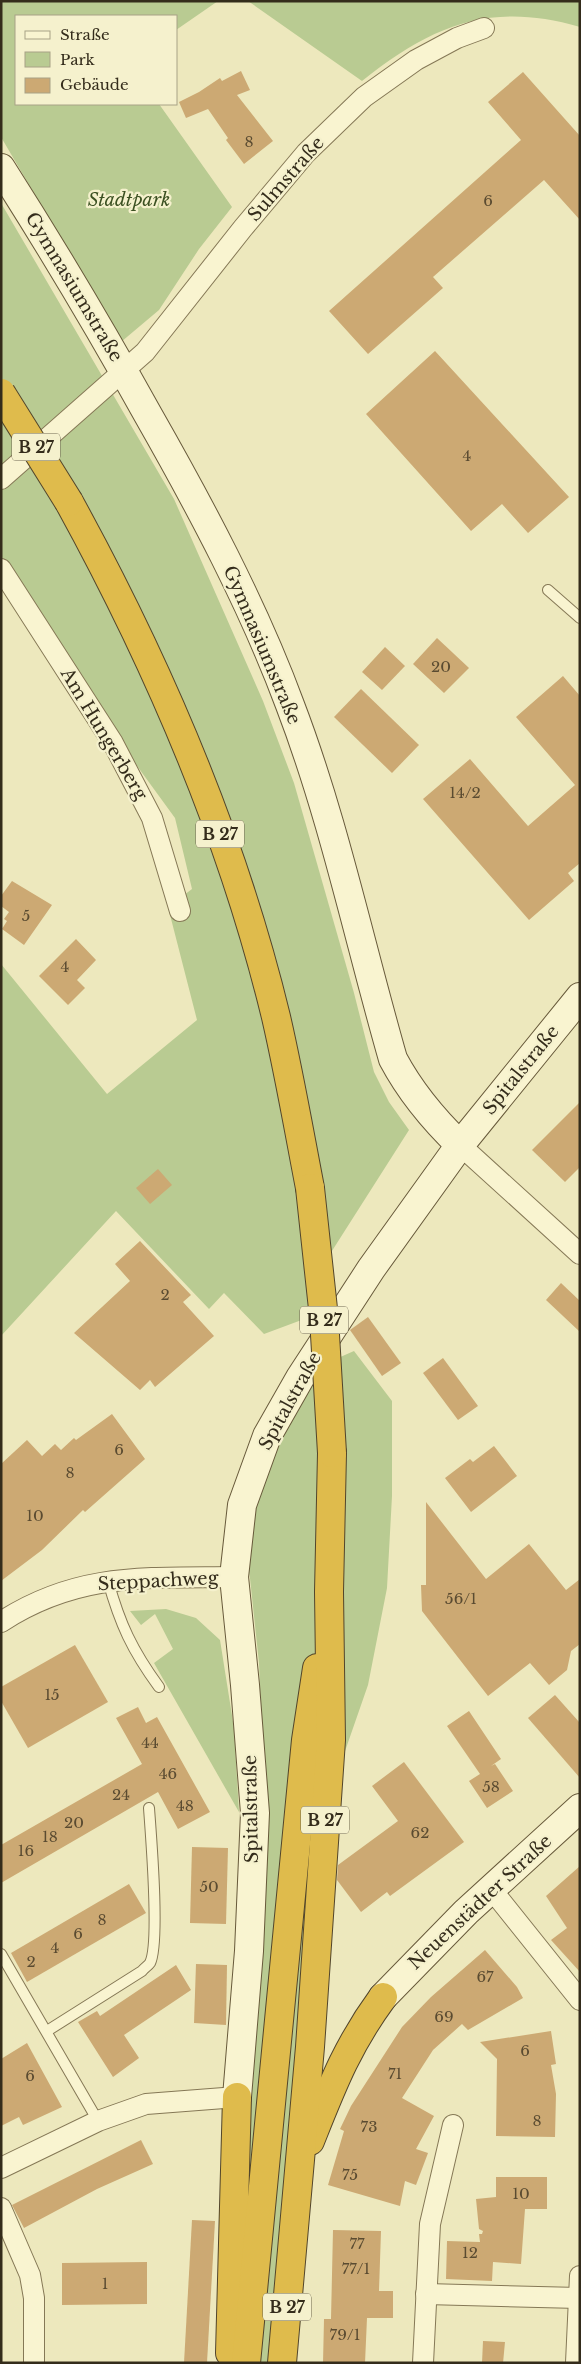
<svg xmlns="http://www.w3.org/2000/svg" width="581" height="2364" font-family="'Libre Baskerville',serif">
  <rect width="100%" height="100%" fill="#ede8bd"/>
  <g fill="#b9cb92">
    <path d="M1,1H218L176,30V16H16V104H159L232,207L199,249L159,310L121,342L1,137Z"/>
    <path d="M248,1H580V27C491,1 432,25 362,81Z"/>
    <path d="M1,203L174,499L263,701L294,783L354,993L374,1072L389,1102L409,1130L323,1265L329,1362L354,1351L392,1401V1496L387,1588L368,1685L344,1754L327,1871L324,2051L303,2177L289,2363H223L265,1818L259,1663L249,1569L252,1508L296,1403L320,1368L315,1315L264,1334L224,1293L209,1309L116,1211L1,1336V964L107,1094L197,1020L168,907L192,889L175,818L116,737L1,556Z"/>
    <path d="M166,1609L196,1618L220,1640L234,1728L239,1812L154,1663L173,1649L155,1614L141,1625L130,1611Z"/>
  </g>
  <g fill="#cca973">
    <path d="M241,71L250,90L237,95L273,141L244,164L226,140L228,138L208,109L186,118L179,102L199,92L220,78L222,81Z"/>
    <path d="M523,72L580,136V220L544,180L433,277L443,288L368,354L329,311L521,140L488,102Z"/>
    <path d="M435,351L569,497L528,533L502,504L471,531L366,414Z"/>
    <path d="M437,638L469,668L444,693L413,664Z"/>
    <path d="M385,647L405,666L382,690L362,672Z"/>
    <path d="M563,676L580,696V863L568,873L574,881L529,920L423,799L470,759L528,826L575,785L516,717Z"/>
    <path d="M361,689L419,745L392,773L334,717Z"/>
    <path d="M12,881L52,905L24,945L2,929L7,921L4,919L9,912L1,906V896Z"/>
    <path d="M76,939L96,960L77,980L85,988L68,1005L39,976Z"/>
    <path d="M580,1102V1167L565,1182L532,1150Z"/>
    <path d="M158,1169L172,1185L150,1204L136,1188Z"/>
    <path d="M140,1241L191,1295L183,1302L214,1336L155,1387L150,1380L140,1390L74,1333L130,1281L115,1264Z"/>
    <path d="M561,1283L580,1301V1332L546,1300Z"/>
    <path d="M368,1317L401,1363L382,1376L350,1330Z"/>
    <path d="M443,1358L478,1406L458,1420L423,1373Z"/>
    <path d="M112,1414L145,1459L85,1512L83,1510L42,1550L1,1581V1464L27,1440L42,1456L55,1444L61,1450L74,1438L76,1440Z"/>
    <path d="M494,1446L517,1476L471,1512L445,1478L470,1459L473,1462Z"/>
    <path d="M426,1502L486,1579L529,1544L566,1590L580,1579V1644L571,1651L567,1670L549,1685L530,1663L488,1696L422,1611L421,1585H426Z"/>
    <path d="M75,1645L108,1702L28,1748L1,1701V1687Z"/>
    <path d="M555,1695L580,1723V1778L528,1718Z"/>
    <path d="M138,1707L146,1723L157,1717L210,1812L178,1829L158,1792L1,1883V1845L142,1764L116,1718Z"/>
    <path d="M469,1711L501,1759L491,1766L495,1764L513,1791L487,1808L469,1781L480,1774L447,1726Z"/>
    <path d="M404,1762L464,1842L390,1896L387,1892L361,1912L337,1880L338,1865L398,1821L372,1786Z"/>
    <path d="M192,1847L228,1848L226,1924L190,1923Z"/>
    <path d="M580,1866V1972L551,1940L567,1928L546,1896Z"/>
    <path d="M129,1884L146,1913L27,1982L11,1953Z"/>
    <path d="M485,1950L517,1987L523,1998L468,2030L462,2024L433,2050L402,2098L434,2116L416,2149L428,2153L416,2185L405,2181L400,2206L328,2185L344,2131L340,2129L351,2106L402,2027L431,1997Z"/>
    <path d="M196,1964L227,1965L226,2025L194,2023Z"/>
    <path d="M176,1965L191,1990L124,2035L139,2058L113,2077L78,2022L97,2011L100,2016Z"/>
    <path d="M551,2031L556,2064L551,2065L556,2094L555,2137L496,2136L497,2059L480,2042Z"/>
    <path d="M27,2043L62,2107L23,2125L19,2117L1,2126V2059Z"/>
    <path d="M141,2140L153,2164L97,2189L24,2228L12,2205Z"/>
    <path d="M496,2177H547V2209H525L521,2264L493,2262L492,2281L446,2279L447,2241L480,2242L479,2234H482L483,2231L479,2229L476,2199L496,2197Z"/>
    <path d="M192,2220L215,2221L207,2363H184Z"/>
    <path d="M333,2230L381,2231L379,2291H393V2318H367L365,2363H323L324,2319H331Z"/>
    <path d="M147,2262V2304L62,2305V2263Z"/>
    <path d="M483,2341L505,2342L503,2363H482Z"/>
  </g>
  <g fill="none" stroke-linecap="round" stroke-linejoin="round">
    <g stroke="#857856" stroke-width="12">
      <g id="lane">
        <path d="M548,590L580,618"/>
        <path d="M108,1581C120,1624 132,1650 159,1687"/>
        <path d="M1,1954L98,2121"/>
        <path d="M47,2031L142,1971C144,1968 148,1966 150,1963C160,1943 151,1836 149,1808"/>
      </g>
    </g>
    <g stroke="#857856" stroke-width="22">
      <g id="street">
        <path d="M1,479L145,352L243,228L306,153L364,97L416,60L457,38L484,28"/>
        <path d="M1,569L113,743L152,818L180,911"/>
        <path d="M460,1145L580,1254"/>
        <path d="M1,1622C78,1572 146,1578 234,1577"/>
        <path d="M492,1890L580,2000"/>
        <path d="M1,2168L98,2121L146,2104L237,2097"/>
        <path d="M1,2208L30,2275L34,2298V2363"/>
        <path d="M426,2294L579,2298"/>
        <path d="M423,2363L430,2224L453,2125"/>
        <path d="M576,2363L580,2276"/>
      </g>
    </g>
    <g stroke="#67593a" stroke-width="30">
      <g id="secondary">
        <path d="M1,168C52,248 101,330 147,413C200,506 253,605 290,705C334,820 359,941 393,1059C411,1093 433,1119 460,1145"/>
        <path d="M383,1997L466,1912L580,1808"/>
        <path d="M237,2097L249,1951L255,1813L245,1685L234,1577L242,1505L267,1436L300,1378L371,1269L460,1145L580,997"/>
      </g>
    </g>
    <g stroke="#52452b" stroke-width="30">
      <g id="highway">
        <path d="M69,502C158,664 232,835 276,1017C289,1073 299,1131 310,1188"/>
        <path d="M310,2141C332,2086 347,2046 383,1997"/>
        <path d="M230,2353L237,2097"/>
        <path d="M246,2363L306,1740L317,1668"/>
        <path d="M282,2363L310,2047L331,1740L329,1592L332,1453"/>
      </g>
    </g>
    <use href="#lane" stroke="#f9f4d0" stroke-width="10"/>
    <use href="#street" stroke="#f9f4d0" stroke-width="20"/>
    <use href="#secondary" stroke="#f9f4d0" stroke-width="28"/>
    <use href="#highway" stroke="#dfbb4c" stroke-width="28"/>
    <g stroke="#52452b" stroke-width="30" stroke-linecap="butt">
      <g id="highway-bridge">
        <path d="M1,393L69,502"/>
        <path d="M310,1188L324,1318L332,1453"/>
      </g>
    </g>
    <use href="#highway-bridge" stroke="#dfbb4c" stroke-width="28"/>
  </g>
  <g text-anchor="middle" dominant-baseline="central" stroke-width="4.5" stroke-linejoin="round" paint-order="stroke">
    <g font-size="15" fill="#5a4b31">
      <text x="249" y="141">8</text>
      <text x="488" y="200">6</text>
      <text x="467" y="455">4</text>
      <text x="441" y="666">20</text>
      <text x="465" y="792">14/2</text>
      <text x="26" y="915">5</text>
      <text x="65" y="966">4</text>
      <text x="165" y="1294">2</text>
      <text x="119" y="1449">6</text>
      <text x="70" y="1472">8</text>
      <text x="35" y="1515">10</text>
      <text x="461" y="1598">56/1</text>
      <text x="52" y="1694">15</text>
      <text x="150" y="1742">44</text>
      <text x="168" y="1773">46</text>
      <text x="491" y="1786">58</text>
      <text x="121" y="1794">24</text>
      <text x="185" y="1805">48</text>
      <text x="74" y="1822">20</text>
      <text x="420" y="1832">62</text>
      <text x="50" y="1836">18</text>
      <text x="26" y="1850">16</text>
      <text x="209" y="1886">50</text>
      <text x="102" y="1919">8</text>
      <text x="78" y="1933">6</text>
      <text x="55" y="1947">4</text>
      <text x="31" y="1961">2</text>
      <text x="485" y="1976">67</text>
      <text x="444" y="2016">69</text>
      <text x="525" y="2050">6</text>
      <text x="395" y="2073">71</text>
      <text x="30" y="2075">6</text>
      <text x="537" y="2120">8</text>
      <text x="369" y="2126">73</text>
      <text x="350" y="2174">75</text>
      <text x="521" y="2193">10</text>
      <text x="357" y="2243">77</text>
      <text x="470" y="2252">12</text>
      <text x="356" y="2268">77/1</text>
      <text x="105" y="2283">1</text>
      <text x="345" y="2334">79/1</text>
    </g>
    <g fill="#f5f1cd" stroke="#6e6750" stroke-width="1">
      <rect x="12" y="433.5" width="48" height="27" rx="4"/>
      <rect x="196" y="820.5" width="48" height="27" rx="4"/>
      <rect x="300" y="1306.5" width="48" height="27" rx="4"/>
      <rect x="301" y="1806.5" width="48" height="27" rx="4"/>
      <rect x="263" y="2293.5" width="48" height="27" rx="4"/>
    </g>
    <g font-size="16" font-weight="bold" fill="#342c1b">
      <text x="36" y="447">B 27</text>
      <text x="220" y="834">B 27</text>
      <text x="324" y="1320">B 27</text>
      <text x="325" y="1820">B 27</text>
      <text x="287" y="2307">B 27</text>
    </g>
    <g font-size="18" fill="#342c1b" stroke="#f5f1cd">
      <text transform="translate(286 179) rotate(-49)">Sulmstraße</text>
      <text transform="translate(74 287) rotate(59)">Gymnasiumstraße</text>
      <text transform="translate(262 645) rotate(67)">Gymnasiumstraße</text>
      <text transform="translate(104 734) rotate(59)">Am Hungerberg</text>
      <text transform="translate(521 1070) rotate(-51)">Spitalstraße</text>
      <text transform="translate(290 1401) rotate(-61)">Spitalstraße</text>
      <text transform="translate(158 1581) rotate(-3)">Steppachweg</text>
      <text transform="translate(251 1809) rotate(-91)">Spitalstraße</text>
      <text transform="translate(480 1902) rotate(-43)">Neuenstädter Straße</text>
    </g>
    <g font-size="18" font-style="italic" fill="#3c5122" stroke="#f5f1cd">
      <text x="129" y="200">Stadtpark</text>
    </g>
  </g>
  <rect width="581" height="2364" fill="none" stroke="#342c1b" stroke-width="5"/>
  <rect x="15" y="15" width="162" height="90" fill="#f5f1cd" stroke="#a8a286"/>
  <rect x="25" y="31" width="25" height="8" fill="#f9f4d0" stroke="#a8a286"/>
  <text x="60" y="40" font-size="15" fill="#342c1b">Straße</text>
  <rect x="25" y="52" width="25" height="15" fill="#b9cb92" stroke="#a8a286"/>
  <text x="60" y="65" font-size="15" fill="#342c1b">Park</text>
  <rect x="25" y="78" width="25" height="15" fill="#cca973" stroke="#a8a286"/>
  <text x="60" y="90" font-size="15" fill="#342c1b">Gebäude</text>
</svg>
